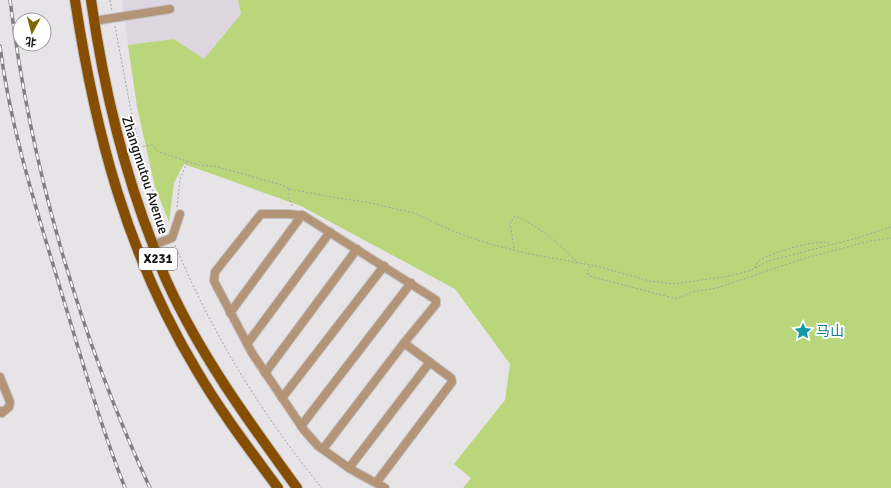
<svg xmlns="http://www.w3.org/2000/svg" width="891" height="488" font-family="Signika,'Noto Sans SC',sans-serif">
  <rect width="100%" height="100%" fill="#e7e4e8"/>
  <path fill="#ddd5df" d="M122,0H238L241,14L204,59L174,39L128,45Z"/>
  <path fill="#bad67a" d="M238,0H891V488H463L471,478L454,464L505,400L510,364L455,289L301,206L184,164L174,183L169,222L155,187L137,107L128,45L174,39L204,59L241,14Z"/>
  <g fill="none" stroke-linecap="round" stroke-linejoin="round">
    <g stroke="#c5c2c6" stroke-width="10">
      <g id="minor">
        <path d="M94,21L170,9"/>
        <path d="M153,245L172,238L180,214"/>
        <path d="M230,313L302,215"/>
        <path d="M247,344L330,232"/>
        <path d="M265,373L357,249"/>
        <path d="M0,377L10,402L9,407L2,413L0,411"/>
        <path d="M282,398L384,266"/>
        <path d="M301,426L411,283"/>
        <path d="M323,449L404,343"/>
        <path d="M349,468L430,362"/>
        <path d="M376,483L452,382L451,378L404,343L436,304V300L304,216L289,214H261L215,272L214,281L252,353L304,430L318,446L349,468C360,475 373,481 385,488"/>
      </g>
    </g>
    <g stroke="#c5c2c6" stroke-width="12">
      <g id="major">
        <path d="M75,0C95,132 127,255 197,371C221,412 250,450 278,488"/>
        <path d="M91,0C103,84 122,166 153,245C158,258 162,272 168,284C202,358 250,423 297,488"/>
      </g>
    </g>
    <g stroke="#a4a1a5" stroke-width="1" stroke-dasharray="2 2" stroke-linecap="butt">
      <path d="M110,0L112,11"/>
      <path d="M115,26C128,94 138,163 167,227"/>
      <path d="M139,147L152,145L159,152L198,165L214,166L282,185L289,189L331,197L366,202L414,213L455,232L490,244L530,254L596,266L650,281L674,284L729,276L749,271L769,261L857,238L891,227"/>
      <path d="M289,189L288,195L292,206"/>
      <path d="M177,207L180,180L187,162"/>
      <path d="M175,245C212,333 261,414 322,488"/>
      <path d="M514,248L510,223L515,216C541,227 558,243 578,263"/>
      <path d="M590,266L587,272L589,276L677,299L692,292L717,288L802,259L870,241L891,238"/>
      <path d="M755,268C756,265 757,262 760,260C770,253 822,237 831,244"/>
    </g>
    <use href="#minor" stroke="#b49476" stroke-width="8"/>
    <use href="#major" stroke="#864e01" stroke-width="10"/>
    <g stroke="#817f82" stroke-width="3.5">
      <g id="rail">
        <path d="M10,0C31,168 79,335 150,488"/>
        <path d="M0,46C11,133 39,217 64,301C83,364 101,427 125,488"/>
      </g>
    </g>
    <use href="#rail" stroke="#fff" stroke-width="2" stroke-dasharray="6" stroke-linecap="butt"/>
  </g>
  <defs>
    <g id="sight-bare" transform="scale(1.38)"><path d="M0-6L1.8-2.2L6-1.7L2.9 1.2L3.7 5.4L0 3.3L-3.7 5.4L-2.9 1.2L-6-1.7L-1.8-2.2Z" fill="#0f9aa8" stroke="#fff" stroke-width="2.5" paint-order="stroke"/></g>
  </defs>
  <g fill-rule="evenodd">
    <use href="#sight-bare" x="803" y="331"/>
  </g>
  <g text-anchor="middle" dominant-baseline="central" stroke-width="4" stroke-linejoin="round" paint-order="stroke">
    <rect fill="#fff" stroke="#5a595a" stroke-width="1" x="139" y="248" width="38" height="22" rx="3"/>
    <g font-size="13" font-weight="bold" fill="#131213">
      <text x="158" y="259">X231</text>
    </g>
    <g font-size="14" fill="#131213" stroke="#fff">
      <text transform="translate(145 175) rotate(72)">Zhangmutou Avenue</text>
    </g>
    <g font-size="14" fill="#0d838f" stroke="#fff" text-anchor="start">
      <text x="816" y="331">马山</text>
    </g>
  </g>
  <g transform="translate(32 32) rotate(187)"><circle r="19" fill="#ffffff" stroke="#a1a0a1"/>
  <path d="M0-3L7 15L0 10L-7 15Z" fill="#7d6800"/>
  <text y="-6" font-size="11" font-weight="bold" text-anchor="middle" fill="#131213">北</text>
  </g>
</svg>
